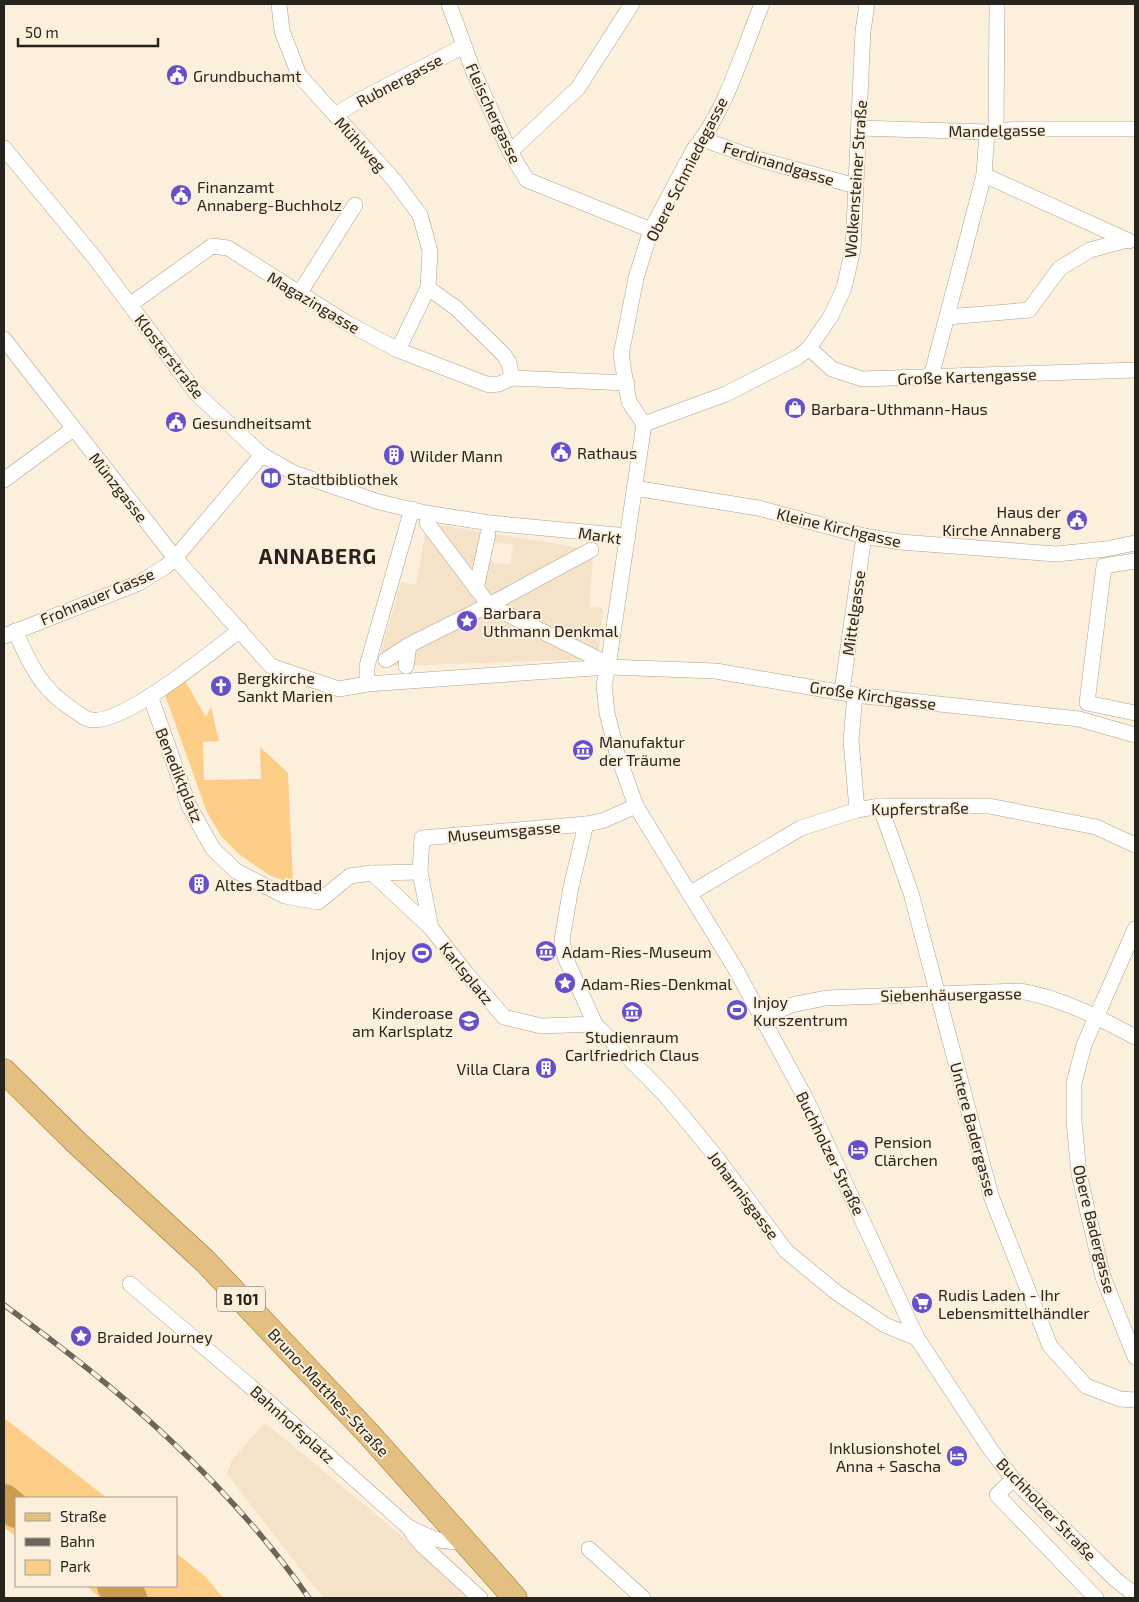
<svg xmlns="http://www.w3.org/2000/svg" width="1139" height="1602" font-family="'Exo 2',sans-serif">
  <rect width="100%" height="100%" fill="#fcefdc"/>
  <g fill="#f4e2c9" fill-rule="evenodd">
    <path d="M427,523L588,549L593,555L589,607L603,608L598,659L394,666L386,660L381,651L401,582L416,585ZM493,542L513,545L510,565L490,562Z"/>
    <path d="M265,1423L372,1511L474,1598H323L227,1474L232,1460Z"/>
  </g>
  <g fill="#fbcd86">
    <path d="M185,681L206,717L211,707L219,741L203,742L204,780L261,779L260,747L288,773L293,884L269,875L239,854L221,836L207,812L165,695Z"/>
    <path d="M4,1418L107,1498H16V1536L4,1528Z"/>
    <path d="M176,1553L206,1577L223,1598H100L87,1586H176Z"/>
  </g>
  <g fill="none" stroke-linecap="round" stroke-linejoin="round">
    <g stroke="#cd9c4f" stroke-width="34">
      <path d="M4,1501L16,1511"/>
      <path d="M114,1586L130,1598"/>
    </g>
    <g stroke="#aea18f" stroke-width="16">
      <g id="street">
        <path d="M279,4L282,31L299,75L394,180L420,215L430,251L428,288L398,350"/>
        <path d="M449,4L474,73L510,152L527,180L651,230"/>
        <path d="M335,115L358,101L464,46"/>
        <path d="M859,128L987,132L1018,129H1135"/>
        <path d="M996,131L997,4"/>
        <path d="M702,139L761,160L856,186"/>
        <path d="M4,148L94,257L196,393L262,455L294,473L379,502L426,513L490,523L628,536"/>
        <path d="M510,152L578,88L632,4"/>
        <path d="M984,175L1129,241"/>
        <path d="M428,288L456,308L504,355L509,363L512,378"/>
        <path d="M299,294L355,205"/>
        <path d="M131,304L212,246L228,248L347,323L398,350L489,385L499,384L512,378L627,383"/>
        <path d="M947,317L1029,310L1060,268L1090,250L1127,240"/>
        <path d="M4,339L175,558L271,666L339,689L367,684L608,667L716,671L855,695L1079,719L1135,735"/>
        <path d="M809,348L832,369L862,379L1135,370"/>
        <path d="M931,377L984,175L987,132"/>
        <path d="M644,424L608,667L604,685L607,713L617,753L636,806L735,968L806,1099L917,1338L991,1450L1013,1479L1115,1579L1135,1595"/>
        <path d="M644,424L726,394L798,357L809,348L831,316L844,288L853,249L863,31L867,4"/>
        <path d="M644,424L629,402L621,355L636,278L651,230L694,149C726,111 743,50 762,4"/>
        <path d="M4,480L73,429"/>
        <path d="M634,488L758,508L864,536L900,542L1056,554L1106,549L1135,543"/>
        <path d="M427,523L489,605L598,659"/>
        <path d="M1135,561L1104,566L1087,703L1135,713"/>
        <path d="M476,589L488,534"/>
        <path d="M15,631C30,664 40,688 72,709C77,712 83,718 88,719C118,730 214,650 240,630"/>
        <path d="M4,636L139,583L165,567L175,558L262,455"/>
        <path d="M386,660L409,645L489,605L591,550"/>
        <path d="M406,666L409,645"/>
        <path d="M367,684V666L412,509"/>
        <path d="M842,691L864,536"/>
        <path d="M855,695L851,740L857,810"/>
        <path d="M151,698L189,806L213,849L236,871L285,896L318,902L350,876L372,873L420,872"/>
        <path d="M636,806L602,821L586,824L571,887L562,940L565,957L595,1024L665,1095L714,1154L786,1251L837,1293L885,1325L917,1338"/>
        <path d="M880,806L911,893L991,1196L1050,1346L1086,1386L1120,1399L1135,1400"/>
        <path d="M372,873L431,928L466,973L504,1017L541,1026L595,1024"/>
        <path d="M689,894L801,828L857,810L880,806H989L1096,827L1135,845"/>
        <path d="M431,928L420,872L422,838L586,824"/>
        <path d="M1135,929L1084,1045L1074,1083V1121L1079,1174L1103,1277L1135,1357"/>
        <path d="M761,1019L791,1005L826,998L1020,991C1061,998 1098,1017 1135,1037"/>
        <path d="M130,1284L264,1398L407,1526C428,1537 440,1544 465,1541"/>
        <path d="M1013,1479L997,1495L1096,1598"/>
        <path d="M412,1533L422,1545L480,1598"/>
        <path d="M589,1549L643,1598"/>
      </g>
    </g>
    <g stroke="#956e27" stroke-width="25">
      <path id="primary" d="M4,1071L77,1143L205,1261L368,1433L515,1598"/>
    </g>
    <use href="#street" stroke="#fff" stroke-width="15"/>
    <use href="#primary" stroke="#e3c081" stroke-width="24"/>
    <g stroke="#6b655a" stroke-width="5.5">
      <path id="rail" d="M4,1305C119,1388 227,1481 309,1598"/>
    </g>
    <use href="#rail" stroke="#fcefdc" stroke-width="4" stroke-dasharray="11" stroke-linecap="butt"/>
  </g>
  <defs>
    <g id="civic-disc" transform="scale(1.125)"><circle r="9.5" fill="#6650c9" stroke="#fcefdc"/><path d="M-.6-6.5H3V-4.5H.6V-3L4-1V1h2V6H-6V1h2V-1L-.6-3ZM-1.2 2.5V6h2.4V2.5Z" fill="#fff"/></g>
    <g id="shop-disc" transform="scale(1.125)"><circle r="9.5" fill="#6650c9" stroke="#fcefdc"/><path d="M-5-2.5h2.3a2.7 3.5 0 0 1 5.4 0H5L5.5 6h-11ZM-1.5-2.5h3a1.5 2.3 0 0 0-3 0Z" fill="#fff"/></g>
    <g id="building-disc" transform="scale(1.125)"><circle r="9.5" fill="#6650c9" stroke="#fcefdc"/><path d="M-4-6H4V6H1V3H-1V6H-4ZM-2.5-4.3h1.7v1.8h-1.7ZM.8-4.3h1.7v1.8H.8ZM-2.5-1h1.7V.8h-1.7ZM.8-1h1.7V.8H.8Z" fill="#fff"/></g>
    <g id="library-disc" transform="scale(1.125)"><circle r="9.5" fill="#6650c9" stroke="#fcefdc"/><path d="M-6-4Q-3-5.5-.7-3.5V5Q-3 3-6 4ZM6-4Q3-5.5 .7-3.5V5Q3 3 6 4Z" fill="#fff"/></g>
    <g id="sight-disc" transform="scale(1.125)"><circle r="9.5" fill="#6650c9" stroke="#fcefdc"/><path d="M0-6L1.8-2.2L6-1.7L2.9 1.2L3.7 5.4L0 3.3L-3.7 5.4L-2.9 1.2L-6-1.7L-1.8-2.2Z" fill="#fff"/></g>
    <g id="church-disc" transform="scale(1.125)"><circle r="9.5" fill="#6650c9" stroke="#fcefdc"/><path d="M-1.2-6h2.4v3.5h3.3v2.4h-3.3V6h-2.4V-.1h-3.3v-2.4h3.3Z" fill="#fff"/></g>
    <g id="museum-disc" transform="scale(1.125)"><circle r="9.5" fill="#6650c9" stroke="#fcefdc"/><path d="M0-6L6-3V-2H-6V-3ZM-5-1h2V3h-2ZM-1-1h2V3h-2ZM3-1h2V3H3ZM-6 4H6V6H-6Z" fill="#fff"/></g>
    <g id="stadium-disc" transform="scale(1.125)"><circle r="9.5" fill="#6650c9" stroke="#fcefdc"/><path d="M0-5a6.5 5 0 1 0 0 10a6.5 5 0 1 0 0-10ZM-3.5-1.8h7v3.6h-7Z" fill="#fff"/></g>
    <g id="school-disc" transform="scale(1.125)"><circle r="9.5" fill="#6650c9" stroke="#fcefdc"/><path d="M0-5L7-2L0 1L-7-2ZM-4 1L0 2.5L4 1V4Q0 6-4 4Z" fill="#fff"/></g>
    <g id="hotel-disc" transform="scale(1.125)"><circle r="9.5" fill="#6650c9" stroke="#fcefdc"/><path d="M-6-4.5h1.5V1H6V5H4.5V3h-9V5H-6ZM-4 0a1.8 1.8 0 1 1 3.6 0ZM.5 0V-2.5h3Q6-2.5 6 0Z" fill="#fff"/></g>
    <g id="supermarket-disc" transform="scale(1.125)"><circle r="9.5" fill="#6650c9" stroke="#fcefdc"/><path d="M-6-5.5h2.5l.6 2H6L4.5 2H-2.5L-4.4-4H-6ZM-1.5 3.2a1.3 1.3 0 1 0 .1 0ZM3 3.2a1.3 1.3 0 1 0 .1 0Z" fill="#fff"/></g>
  </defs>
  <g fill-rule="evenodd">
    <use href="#civic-disc" x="177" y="75"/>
    <use href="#civic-disc" x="181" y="195"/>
    <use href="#shop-disc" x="795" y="408"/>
    <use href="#civic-disc" x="176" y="422"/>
    <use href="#civic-disc" x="561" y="452"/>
    <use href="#building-disc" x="394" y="455"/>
    <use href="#library-disc" x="271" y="478"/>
    <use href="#civic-disc" x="1077" y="520"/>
    <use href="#sight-disc" x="467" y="621"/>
    <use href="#church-disc" x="221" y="686"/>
    <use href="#museum-disc" x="583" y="750"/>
    <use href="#building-disc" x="199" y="884"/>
    <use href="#museum-disc" x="546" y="951"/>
    <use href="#stadium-disc" x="422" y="953"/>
    <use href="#sight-disc" x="565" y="983"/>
    <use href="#stadium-disc" x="737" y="1010"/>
    <use href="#museum-disc" x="632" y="1012"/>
    <use href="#school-disc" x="469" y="1021"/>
    <use href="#building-disc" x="546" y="1068"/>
    <use href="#hotel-disc" x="858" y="1150"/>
    <use href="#supermarket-disc" x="922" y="1303"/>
    <use href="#sight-disc" x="81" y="1336"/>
    <use href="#hotel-disc" x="957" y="1456"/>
  </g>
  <g text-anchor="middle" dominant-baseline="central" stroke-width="4" stroke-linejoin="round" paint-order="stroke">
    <rect fill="#fcefdc" stroke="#686156" stroke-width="1" x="217" y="1286.5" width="48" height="25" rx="4"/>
    <g font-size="15" font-weight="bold" fill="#28241d">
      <text x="241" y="1299">B 101</text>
    </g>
    <g font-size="16" fill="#28241d" stroke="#fcefdc" text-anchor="start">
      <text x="193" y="75">Grundbuchamt</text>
      <text x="197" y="186">Finanzamt<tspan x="197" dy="18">Annaberg-Buchholz</tspan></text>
      <text x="811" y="408">Barbara-Uthmann-Haus</text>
      <text x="192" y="422">Gesundheitsamt</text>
      <text x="577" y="452">Rathaus</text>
      <text x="410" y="455">Wilder Mann</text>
      <text x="287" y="478">Stadtbibliothek</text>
      <text x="1061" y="511" text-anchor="end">Haus der<tspan x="1061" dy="18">Kirche Annaberg</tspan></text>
      <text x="483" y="612">Barbara<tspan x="483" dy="18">Uthmann Denkmal</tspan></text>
      <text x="237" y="677">Bergkirche<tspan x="237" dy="18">Sankt Marien</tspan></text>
      <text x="599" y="741">Manufaktur<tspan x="599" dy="18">der Träume</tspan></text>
      <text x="215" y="884">Altes Stadtbad</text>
      <text x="562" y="951">Adam-Ries-Museum</text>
      <text x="406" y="953" text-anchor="end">Injoy</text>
      <text x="581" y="983">Adam-Ries-Denkmal</text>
      <text x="753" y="1001">Injoy<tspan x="753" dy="18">Kurszentrum</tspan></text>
      <text x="453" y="1012" text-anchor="end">Kinderoase<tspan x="453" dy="18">am Karlsplatz</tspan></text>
      <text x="632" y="1036" text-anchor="middle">Studienraum<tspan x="632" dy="18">Carlfriedrich Claus</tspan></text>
      <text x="530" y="1068" text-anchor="end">Villa Clara</text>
      <text x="874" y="1141">Pension<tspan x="874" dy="18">Clärchen</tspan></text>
      <text x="938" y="1294">Rudis Laden - Ihr<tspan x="938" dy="18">Lebensmittelhändler</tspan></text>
      <text x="97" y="1336">Braided Journey</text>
      <text x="941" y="1447" text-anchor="end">Inklusionshotel<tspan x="941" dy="18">Anna + Sascha</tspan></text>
    </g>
    <g font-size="16" fill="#28241d" stroke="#fcefdc">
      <text transform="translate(399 80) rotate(-28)">Rubnergasse</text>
      <text transform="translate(494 113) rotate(65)">Fleischergasse</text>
      <text transform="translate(997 130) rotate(-1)">Mandelgasse</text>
      <text transform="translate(361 144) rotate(48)">Mühlweg</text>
      <text transform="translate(779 163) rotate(17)">Ferdinandgasse</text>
      <text transform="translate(686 169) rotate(-63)">Obere Schmiedegasse</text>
      <text transform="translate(855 179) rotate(-86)">Wolkensteiner Straße</text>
      <text transform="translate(314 302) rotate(31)">Magazingasse</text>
      <text transform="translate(170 356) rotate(52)">Klosterstraße</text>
      <text transform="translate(967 376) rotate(-2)">Große Kartengasse</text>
      <text transform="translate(119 487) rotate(52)">Münzgasse</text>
      <text transform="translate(839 527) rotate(13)">Kleine Kirchgasse</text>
      <text transform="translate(600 535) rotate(8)">Markt</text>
      <text transform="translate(97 596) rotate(-23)">Frohnauer Gasse</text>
      <text transform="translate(853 613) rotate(-82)">Mittelgasse</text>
      <text transform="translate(873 695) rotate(8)">Große Kirchgasse</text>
      <text transform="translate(180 775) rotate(68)">Benediktplatz</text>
      <text transform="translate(920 808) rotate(-1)">Kupferstraße</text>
      <text transform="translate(504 831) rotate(-5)">Museumsgasse</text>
      <text transform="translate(467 973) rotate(51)">Karlsplatz</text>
      <text transform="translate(951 994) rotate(-1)">Siebenhäusergasse</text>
      <text transform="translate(974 1129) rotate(75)">Untere Badergasse</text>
      <text transform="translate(831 1153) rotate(64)">Buchholzer Straße</text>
      <text transform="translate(744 1195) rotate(53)">Johannisgasse</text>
      <text transform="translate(1095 1229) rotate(76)">Obere Badergasse</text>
      <text transform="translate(329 1392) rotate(47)">Bruno-Matthes-Straße</text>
      <text transform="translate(293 1424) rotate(42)">Bahnhofsplatz</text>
      <text transform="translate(1047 1509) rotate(46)">Buchholzer Straße</text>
    </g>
    <g font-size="21" font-weight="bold" letter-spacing="1" fill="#28241d" stroke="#fcefdc">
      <text x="318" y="555">ANNABERG</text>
    </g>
  </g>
  <rect width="1139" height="1602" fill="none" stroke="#28241d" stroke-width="10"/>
  <rect x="15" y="1497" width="162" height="90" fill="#fcefdc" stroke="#a79e90"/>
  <rect x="25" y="1513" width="25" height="8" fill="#e3c081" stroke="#a79e90"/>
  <text x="60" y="1522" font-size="15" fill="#28241d">Straße</text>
  <rect x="25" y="1538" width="25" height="8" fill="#6b655a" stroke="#a79e90"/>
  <text x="60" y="1547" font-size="15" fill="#28241d">Bahn</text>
  <rect x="25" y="1560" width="25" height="15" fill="#fbcd86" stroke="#a79e90"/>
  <text x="60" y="1572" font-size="15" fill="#28241d">Park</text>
  <path d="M18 38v8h140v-8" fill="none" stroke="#28241d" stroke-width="2.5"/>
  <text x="25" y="38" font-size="15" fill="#28241d" stroke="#fcefdc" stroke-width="4" paint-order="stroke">50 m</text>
</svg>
